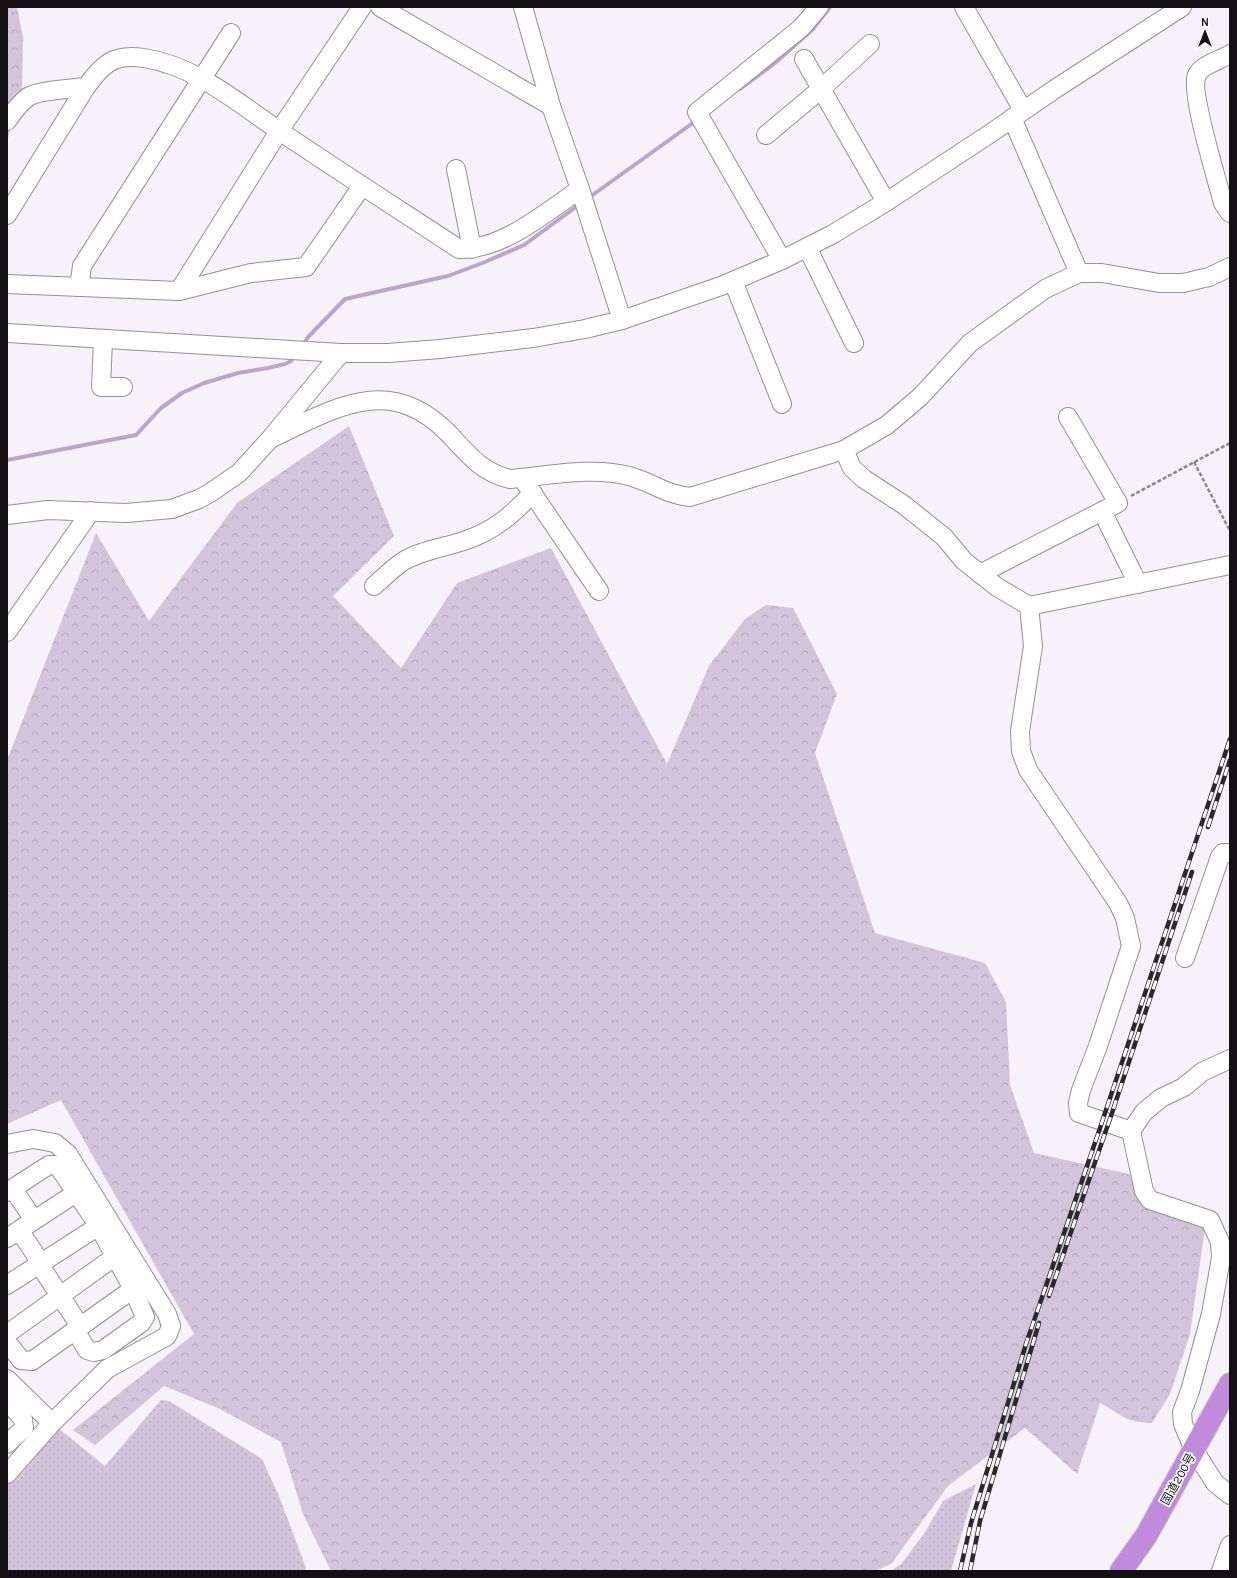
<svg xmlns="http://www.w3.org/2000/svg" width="1237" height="1578" font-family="Karla,'Noto Sans JP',sans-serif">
  <defs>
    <pattern id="grass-dots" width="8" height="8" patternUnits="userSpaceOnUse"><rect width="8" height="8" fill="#d3c3db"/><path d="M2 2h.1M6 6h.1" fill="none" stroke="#b4a6bb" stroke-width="1.8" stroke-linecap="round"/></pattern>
    <pattern id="forest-crowns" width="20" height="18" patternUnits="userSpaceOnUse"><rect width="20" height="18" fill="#d3c3db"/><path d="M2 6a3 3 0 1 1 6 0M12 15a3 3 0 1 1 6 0" fill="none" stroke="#b4a6bb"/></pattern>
  </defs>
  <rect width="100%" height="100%" fill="#f7f2fa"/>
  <g fill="url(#grass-dots)">
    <path d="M161,1400L169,1401L262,1459L279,1496L306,1568L305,1571H7V1485L58,1428L105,1466Z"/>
    <path d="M976,1484L951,1571H891L901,1564L924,1534L943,1501Z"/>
  </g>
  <g fill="url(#forest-crowns)">
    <path d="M7,7H17L23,37L22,90L7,141Z"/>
    <path d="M349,426L394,536L333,596L401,668L457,583L551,548L667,764L709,666L745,619L766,605L793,608L837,694L815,753L875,933L985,963L1006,1002L1010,1085L1034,1153L1133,1175L1146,1205L1205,1228L1190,1334L1170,1394L1152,1423C1126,1423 1121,1414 1100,1403L1077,1474L1025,1428L948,1486L891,1564L875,1571H331L303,1514L281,1442L220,1409L164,1386L95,1445L73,1430L194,1334L61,1100L7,1124V760L96,533L149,621L237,503Z"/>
  </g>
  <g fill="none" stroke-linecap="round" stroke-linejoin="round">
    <g stroke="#bda4ca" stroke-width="4">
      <path d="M740,89L775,63L813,29L830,7"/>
      <path d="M587,199L697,120"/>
      <path d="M302,346L308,337L345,299L448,276L485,262L524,245L580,204"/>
      <path d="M7,460L136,435L161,408L182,393L204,383L238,373L268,368L285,364L291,361L295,355"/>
    </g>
    <g stroke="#958f97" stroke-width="20">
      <g id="minor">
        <path d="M380,7L551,106"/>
        <path d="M523,7L551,106L580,189L622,320"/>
        <path d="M964,7L1023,110"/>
        <path d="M1230,54C1221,60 1201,65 1197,75C1189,90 1218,183 1223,203L1230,213"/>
        <path d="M804,59L886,202"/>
        <path d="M1012,118L1079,273"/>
        <path d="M7,121C13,112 19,104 28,97C38,90 73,89 86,87C102,65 113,53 144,58C197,66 240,105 284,134C342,173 401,211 459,249C502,250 545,213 580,189"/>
        <path d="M766,135L821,89L870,44"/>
        <path d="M456,169L472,249"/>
        <path d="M7,215L86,87"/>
        <path d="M807,247L854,343"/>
        <path d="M782,260L697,112L801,28L819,7"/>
        <path d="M733,281L782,404"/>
        <path d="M7,284L179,291L279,131L362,7"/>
        <path d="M79,287L82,266L231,33"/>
        <path d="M179,291L251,273L306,267L362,186"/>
        <path d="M7,333L341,353H388L440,349L533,338L585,329L622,320L721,286L782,260L833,234L886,202L991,133L1055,89L1182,7"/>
        <path d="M103,340L101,387H123"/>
        <path d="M270,439C335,408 390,372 450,435C469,455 481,472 510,479C546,476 594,466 629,476C652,482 664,494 690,497L844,450L887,425L920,397L970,343L1045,289L1079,273H1102L1159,283H1183L1209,277L1230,267"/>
        <path d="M844,450L852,468L864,479L904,505L944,537L964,561L997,587L1029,606L1033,646L1020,731L1021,751L1028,770L1118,903L1125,918L1131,946L1098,1046L1081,1090L1078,1103L1079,1113L1131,1131"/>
        <path d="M526,484L599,591"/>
        <path d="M1102,511L1138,584"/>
        <path d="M7,515L48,510L126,513L172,509L199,499L210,493L239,473L270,439L341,353"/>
        <path d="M980,574L1118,503L1068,417"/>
        <path d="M374,586C383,578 392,569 402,562C420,550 449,547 469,539C495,530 514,513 533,493"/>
        <path d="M1029,606L1230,565"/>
        <path d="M7,632L91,511"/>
        <path d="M1185,958L1220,857L1223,853H1230"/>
        <path d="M1230,1059L1202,1072L1184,1087L1161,1098L1144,1112L1131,1131L1144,1191L1150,1200L1210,1220L1220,1242L1221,1258L1211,1314L1190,1391L1182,1412L1183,1424L1194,1450L1215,1483L1230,1495"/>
        <path d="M7,1144L33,1139L55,1143L68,1154L167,1314L171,1326L167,1336L107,1369L52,1423L7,1474"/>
        <path d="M13,1189L34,1220"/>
        <path d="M7,1192L49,1165H55L60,1169L98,1225L133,1289L145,1317L141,1323L103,1350L94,1352L87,1350L75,1330"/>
        <path d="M19,1230L41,1263"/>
        <path d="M7,1238L76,1193"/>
        <path d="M39,1264L80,1326"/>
        <path d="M7,1285L108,1220"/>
        <path d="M7,1334L124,1250"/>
        <path d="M7,1342L21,1360L32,1361L133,1289"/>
        <path d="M7,1379L52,1423"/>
        <path d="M7,1401L23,1419L24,1428L7,1444"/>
        <path d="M1221,1571L1230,1545"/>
      </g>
    </g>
    <g stroke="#d0cfd0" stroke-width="24">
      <path id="highway" d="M1121,1571L1146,1536L1230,1384"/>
    </g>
    <g stroke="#8a878c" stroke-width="2.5" stroke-dasharray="4 2" stroke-linecap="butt">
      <path d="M1194,462L1230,531"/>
      <path d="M1131,496L1230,443"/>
    </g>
    <use href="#minor" stroke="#fff" stroke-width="18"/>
    <use href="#highway" stroke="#c08bda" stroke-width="22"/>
    <g stroke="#2c292d" stroke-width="4.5">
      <g id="rail">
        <path d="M1208,827L1230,760"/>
        <path d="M1049,1296L1112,1113L1192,872"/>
        <path d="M960,1571L971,1523L1026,1344L1098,1134L1230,739"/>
        <path d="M970,1571L980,1521L1039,1323"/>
      </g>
    </g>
    <use href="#rail" stroke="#fff" stroke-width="3" stroke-dasharray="9" stroke-linecap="butt"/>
  </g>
  <g text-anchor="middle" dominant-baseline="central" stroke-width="3.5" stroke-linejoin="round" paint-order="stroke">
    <g font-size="12" fill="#121013" stroke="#fff">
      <text transform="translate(1178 1479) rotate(-61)">国道200号</text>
    </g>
  </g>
  <rect width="1237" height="1578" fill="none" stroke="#121013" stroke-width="16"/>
  <g transform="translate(1205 32)" stroke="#ffffff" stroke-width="3" paint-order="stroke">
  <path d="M0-3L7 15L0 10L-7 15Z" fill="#121013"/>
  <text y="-6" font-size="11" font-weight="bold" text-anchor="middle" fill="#121013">N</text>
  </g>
</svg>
